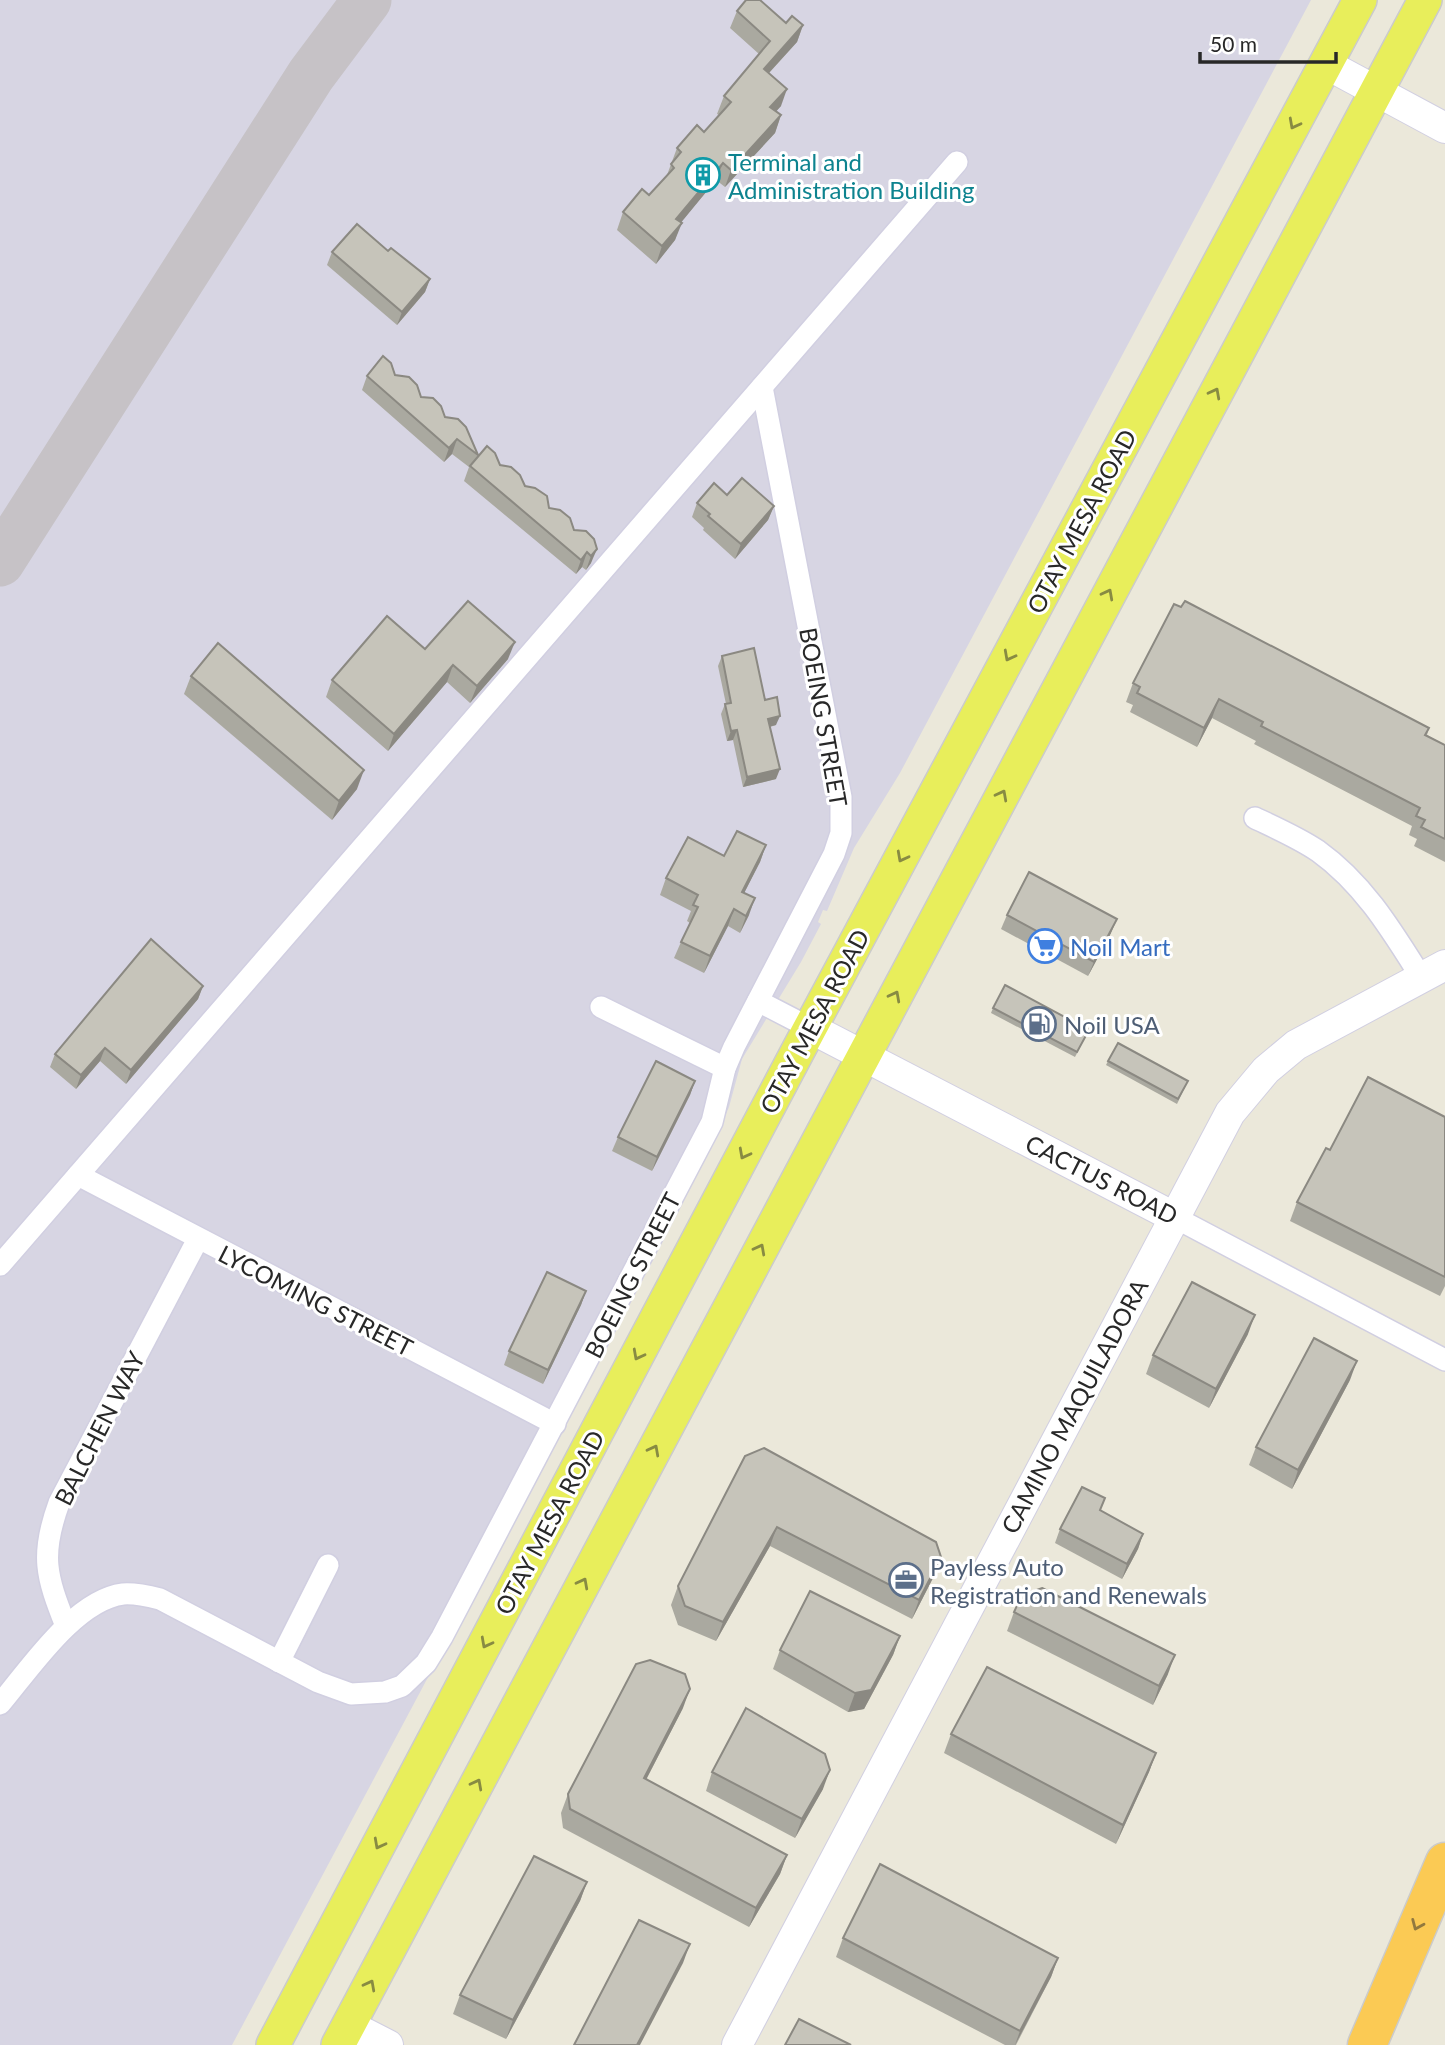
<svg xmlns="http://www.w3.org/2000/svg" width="1445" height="2045" font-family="Lato,sans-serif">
  <rect width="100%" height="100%" fill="#ebe8da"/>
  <path fill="#d7d5e3" d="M0,0H1311L900,773L854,848L827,911L823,910L818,922L821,924L801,962L742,1059L729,1107L717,1135L232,2045H0Z"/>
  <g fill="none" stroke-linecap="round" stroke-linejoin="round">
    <path stroke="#c6c2c6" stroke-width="49" d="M0,562L311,75L367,0"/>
    <g stroke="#d1cfe1" stroke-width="24">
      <g id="street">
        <path d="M1255,818C1276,828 1299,838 1318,851C1364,884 1392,931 1421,977"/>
        <path d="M758,1001L810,1028"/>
        <path d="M601,1007L725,1068"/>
        <path d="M78,1175L555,1424"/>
        <path d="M1174,1217L1445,1360"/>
        <path d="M0,1265L957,162"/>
        <path d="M66,1626C46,1576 40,1555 59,1503L198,1239"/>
        <path d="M279,1662L328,1565"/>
        <path d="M0,1704C29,1670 75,1600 123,1594C135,1593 148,1596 160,1599L318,1682L351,1694L385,1692L402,1686L426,1663L442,1637L712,1122L725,1068L734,1047L834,854L841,833V797L762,387"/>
      </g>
    </g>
    <g stroke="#d1cfe1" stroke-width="32">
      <g id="secondary">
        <path d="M1326,64L1445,128"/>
        <path d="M810,1028L1174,1217"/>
        <path d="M349,2025L388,2045"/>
        <path d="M737,2045L1230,1113L1266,1070L1296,1045L1445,965"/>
      </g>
    </g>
    <g stroke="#cbcbcb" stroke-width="36">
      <g id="primary">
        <path d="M273,2045L810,1028L1360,0"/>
        <path d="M338,2045L1425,0"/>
      </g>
    </g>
    <g stroke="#cbcbcb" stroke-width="41">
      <path id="highway" d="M1367,2045L1445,1862"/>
    </g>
    <use href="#street" stroke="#fff" stroke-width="21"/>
    <use href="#secondary" stroke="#fff" stroke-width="30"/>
    <use href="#primary" stroke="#e8ee5b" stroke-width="33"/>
    <use href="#highway" stroke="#fbca54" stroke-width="38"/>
  </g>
  <g fill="#aaa9a0">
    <path d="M737,11L786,23L803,25L797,42L769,73L781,106L776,111L781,115L775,133L725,187L716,180L681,222L675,240L656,264L617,230L623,212L649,195L667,175L677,148L704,132L719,115L717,114L724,96L759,54L730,28Z"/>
    <path d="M332,252L430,279L425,292L397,325L327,265Z"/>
    <path d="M395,375L445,417L478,455L477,458L500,465L574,530L594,539L591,563L586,570L582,567L576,574L464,481L469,467L452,454L444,462L362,390L367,376Z"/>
    <path d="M727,495L774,506L768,520L735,559L703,530L704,528L692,517L697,503Z"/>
    <path d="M425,649L508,659L470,703L447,682L388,751L326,697L332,680Z"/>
    <path d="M722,656L776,725L770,727L776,779L743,787L733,740L727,741L721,714L725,704H726L718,666Z"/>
    <path d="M191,676L357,789L332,820L184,694Z"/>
    <path d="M1133,683L1429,728L1427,735L1445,745V862L1414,846L1417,839L1409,835L1412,826L1254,744L1256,741L1212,718L1197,747L1130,712L1133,705L1126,702Z"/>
    <path d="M766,845L760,862L744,893L749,915L740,933L728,926L704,973L674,958L681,942L690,923L687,921L691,911L660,895L666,878L724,856Z"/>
    <path d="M1007,915L1111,933L1088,976L1001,929Z"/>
    <path d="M203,986L198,999L126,1084L100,1061L76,1089L50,1067L55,1054Z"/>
    <path d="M993,1008L1089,1030L1075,1057L991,1013Z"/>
    <path d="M1108,1061L1188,1081L1177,1104L1106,1065Z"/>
    <path d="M695,1081L690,1095L652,1171L612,1151L618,1137Z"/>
    <path d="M1445,1117V1286L1440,1296L1290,1221L1297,1202L1330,1150Z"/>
    <path d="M586,1291L581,1305L543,1384L504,1365L509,1351Z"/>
    <path d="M1248,1334L1209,1408L1146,1374L1153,1355Z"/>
    <path d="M1350,1380L1292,1489L1249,1465L1256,1447Z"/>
    <path d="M745,1456L934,1576L912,1619L770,1546L716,1641L678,1625L671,1605L678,1586Z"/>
    <path d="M1101,1511L1143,1534L1138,1549L1122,1579L1055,1543L1060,1529Z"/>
    <path d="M1014,1612L1168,1674L1153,1705L1007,1631Z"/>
    <path d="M900,1636L893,1655L864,1709L848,1712L773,1669L780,1650Z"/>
    <path d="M683,1708L646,1780L787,1855L780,1874L749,1927L563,1828L561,1813L568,1794Z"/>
    <path d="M951,1734L1156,1753L1149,1772L1116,1844L944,1753Z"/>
    <path d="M712,1772L823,1789L795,1838L706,1791Z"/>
    <path d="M587,1882L580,1901L506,2039L453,2014L460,1995Z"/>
    <path d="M843,1938L1058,1958L1051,1977L1016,2045H1005L836,1957Z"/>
  </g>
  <g fill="#8b8982">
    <path d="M803,25L797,42L757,86L764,69Z"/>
    <path d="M787,89L781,106L764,125L770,107Z"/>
    <path d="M781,115L775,133L725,187L731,170Z"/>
    <path d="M723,163L716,180L670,236L676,219Z"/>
    <path d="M682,223L675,240L656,264L662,246Z"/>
    <path d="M430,279L425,292L397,325L402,312Z"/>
    <path d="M457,439L452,454L444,462L449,448Z"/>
    <path d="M774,506L768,520L735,559L741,544Z"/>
    <path d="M597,549L591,563L586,570L591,556Z"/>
    <path d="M587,552L582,567L576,574L581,560Z"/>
    <path d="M515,642L508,659L470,703L477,686Z"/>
    <path d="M453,665L447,682L388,751L394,734Z"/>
    <path d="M1219,699L1212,718L1197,747L1204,728Z"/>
    <path d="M780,716L776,725L764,728L768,719Z"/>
    <path d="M737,730L733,740L727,741L731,731Z"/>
    <path d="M780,769L776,779L743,787L747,777Z"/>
    <path d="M364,770L357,789L332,820L339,801Z"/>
    <path d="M766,845L760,862L736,909L742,892Z"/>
    <path d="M755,898L749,915L740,933L746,916Z"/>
    <path d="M734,909L728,926L704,973L710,956Z"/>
    <path d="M1117,919L1111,933L1088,976L1094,962Z"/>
    <path d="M203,986L198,999L126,1084L131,1070Z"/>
    <path d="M105,1048L100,1061L76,1089L81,1075Z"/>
    <path d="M695,1081L690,1095L652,1171L657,1157Z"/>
    <path d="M586,1291L581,1305L543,1384L548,1370Z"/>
    <path d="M1255,1315L1248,1334L1209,1408L1216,1389Z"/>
    <path d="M1357,1361L1350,1380L1292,1489L1298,1470Z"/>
    <path d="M777,1527L770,1546L716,1641L723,1622Z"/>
    <path d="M1143,1534L1138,1549L1122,1579L1127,1564Z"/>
    <path d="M941,1557L934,1576L912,1619L919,1600Z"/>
    <path d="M900,1636L893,1655L864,1709L848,1712L855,1693Z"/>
    <path d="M1175,1655L1168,1674L1153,1705L1159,1686Z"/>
    <path d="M690,1689L683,1708L637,1797L644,1778Z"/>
    <path d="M1156,1753L1149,1772L1116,1844L1123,1825Z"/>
    <path d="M830,1770L823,1789L795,1838L802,1819Z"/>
    <path d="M787,1855L780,1874L749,1927L756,1908Z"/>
    <path d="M587,1882L580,1901L506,2039L513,2020Z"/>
    <path d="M690,1944L683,1963L640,2045H637Z"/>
    <path d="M1058,1958L1051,1977L1015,2045L1020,2031Z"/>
  </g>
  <g fill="#c6c4ba" stroke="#8b8982" stroke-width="2">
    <path d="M746,0H760L786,23L792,16L803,25L764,69L787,89L770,107L781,115L731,170L723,163L676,219L682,223L662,246L623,212L642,189L649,195L674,168L671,164L681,152L677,148L697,125L704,132L731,102L724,96L770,41L737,11Z"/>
    <path d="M357,224L388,251L391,248L430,279L402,312L332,252Z"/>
    <path d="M383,356L391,363L395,375L409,377L417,385L421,397L433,398L441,406L445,417L458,419L466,427L478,455L457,439L449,448L367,376Z"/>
    <path d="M487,446L495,453L500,465L511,467L520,475L525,486L535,488L547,496L549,508L560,510L570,518L574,530L586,531L594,539L597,549L591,556L587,552L581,560L470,466Z"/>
    <path d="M742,478L774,506L741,544L708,516L710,514L697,503L714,483L727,495Z"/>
    <path d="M468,601L515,642L477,686L453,665L394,734L332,680L387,616L425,649Z"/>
    <path d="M1185,601L1429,728L1425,735L1445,745V839L1421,827L1425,820L1416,816L1420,808L1261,726L1263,722L1219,699L1204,728L1137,693L1140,687L1133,683L1174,604L1181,607Z"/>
    <path d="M218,643L364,770L339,801L191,676Z"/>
    <path d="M754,648L765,700L777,697L780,716L768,719L780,769L747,777L737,730L731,731L725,704L731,703L722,656Z"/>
    <path d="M737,831L766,845L742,892L755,898L746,916L734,909L710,956L681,942L698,907L693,905L698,895L666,878L688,837L724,856Z"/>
    <path d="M1029,872L1117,919L1094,962L1007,915Z"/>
    <path d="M151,939L203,986L131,1070L105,1048L81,1075L55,1054Z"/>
    <path d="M1005,985L1089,1030L1077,1052L993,1008Z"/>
    <path d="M1118,1043L1188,1081L1178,1099L1108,1061Z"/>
    <path d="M656,1061L695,1081L657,1157L618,1137Z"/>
    <path d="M1368,1077L1445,1117V1277L1297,1202L1326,1148L1330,1150Z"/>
    <path d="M547,1272L586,1291L548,1370L509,1351Z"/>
    <path d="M1192,1282L1255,1315L1216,1389L1153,1355Z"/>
    <path d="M1314,1338L1357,1361L1298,1470L1256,1447Z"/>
    <path d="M764,1448L936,1542L941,1557L919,1600L777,1527L723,1622L685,1606L678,1586L745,1456Z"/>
    <path d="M1082,1487L1105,1498L1100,1510L1143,1534L1127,1564L1060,1529Z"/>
    <path d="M1042,1588L1175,1655L1159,1686L1014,1612L1022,1595Z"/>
    <path d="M810,1591L900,1636L871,1690L855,1693L780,1650Z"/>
    <path d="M650,1660L685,1674L690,1689L644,1778L787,1855L756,1908L570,1809L568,1794L636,1664Z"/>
    <path d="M987,1667L1156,1753L1123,1825L951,1734Z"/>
    <path d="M746,1708L825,1754L830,1770L802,1819L712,1772Z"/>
    <path d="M534,1856L587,1882L513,2020L460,1995Z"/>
    <path d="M880,1864L1058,1958L1020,2031L843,1938Z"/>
    <path d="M639,1920L690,1944L637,2045H574Z"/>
    <path d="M799,2019L851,2045H785Z"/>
  </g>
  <defs><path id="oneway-chevron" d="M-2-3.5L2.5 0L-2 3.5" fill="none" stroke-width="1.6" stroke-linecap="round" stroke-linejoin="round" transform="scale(1.75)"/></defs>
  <g stroke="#888b42">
    <use href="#oneway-chevron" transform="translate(1294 124) rotate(118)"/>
    <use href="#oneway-chevron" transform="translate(1215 393) rotate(-62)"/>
    <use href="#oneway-chevron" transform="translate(1108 594) rotate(-62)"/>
    <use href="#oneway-chevron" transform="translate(1009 656) rotate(118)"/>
    <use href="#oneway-chevron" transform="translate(1002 795) rotate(-62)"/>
    <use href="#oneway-chevron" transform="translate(902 857) rotate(118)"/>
    <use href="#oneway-chevron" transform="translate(895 996) rotate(-62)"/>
    <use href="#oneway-chevron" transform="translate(744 1154) rotate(118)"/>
    <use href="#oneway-chevron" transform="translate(760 1249) rotate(-62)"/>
    <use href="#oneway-chevron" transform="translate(638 1355) rotate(118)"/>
    <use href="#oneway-chevron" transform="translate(654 1450) rotate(-62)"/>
    <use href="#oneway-chevron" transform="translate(583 1583) rotate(-62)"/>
    <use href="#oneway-chevron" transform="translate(486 1643) rotate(118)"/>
    <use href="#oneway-chevron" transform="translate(477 1784) rotate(-62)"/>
    <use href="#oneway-chevron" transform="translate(379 1844) rotate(118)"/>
    <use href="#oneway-chevron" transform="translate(370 1985) rotate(-62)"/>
  </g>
  <use stroke="#92793e" href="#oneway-chevron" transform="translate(1417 1925) rotate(113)"/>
  <defs>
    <g id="building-ring" transform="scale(1.75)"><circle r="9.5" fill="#fff" stroke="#0f9aa8" stroke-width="1.5"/><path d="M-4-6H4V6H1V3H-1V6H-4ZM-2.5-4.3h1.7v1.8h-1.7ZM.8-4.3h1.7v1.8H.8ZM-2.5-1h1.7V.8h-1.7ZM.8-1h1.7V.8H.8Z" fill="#0f9aa8"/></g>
    <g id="supermarket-ring" transform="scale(1.75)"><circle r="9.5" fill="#fff" stroke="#3f7fe0" stroke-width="1.5"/><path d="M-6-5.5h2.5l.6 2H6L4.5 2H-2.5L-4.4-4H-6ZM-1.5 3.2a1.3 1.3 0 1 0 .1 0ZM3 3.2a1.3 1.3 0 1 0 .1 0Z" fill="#3f7fe0"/></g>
    <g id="fuel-ring" transform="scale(1.75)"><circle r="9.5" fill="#fff" stroke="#5c6f8a" stroke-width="1.5"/><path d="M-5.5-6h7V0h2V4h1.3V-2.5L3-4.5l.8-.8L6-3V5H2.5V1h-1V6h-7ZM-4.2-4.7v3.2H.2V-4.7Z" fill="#5c6f8a"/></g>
    <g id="office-ring" transform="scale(1.75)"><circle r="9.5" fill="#fff" stroke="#5c6f8a" stroke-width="1.5"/><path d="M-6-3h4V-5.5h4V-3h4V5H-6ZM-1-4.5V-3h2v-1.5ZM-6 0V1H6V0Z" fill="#5c6f8a"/></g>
  </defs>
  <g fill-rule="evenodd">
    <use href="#building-ring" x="703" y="175"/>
    <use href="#supermarket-ring" x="1045" y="946"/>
    <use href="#fuel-ring" x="1039" y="1024"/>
    <use href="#office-ring" x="906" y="1580"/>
  </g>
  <g text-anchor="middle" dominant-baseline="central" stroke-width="6" stroke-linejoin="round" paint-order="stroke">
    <g font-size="24" fill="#0d838f" stroke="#fff" text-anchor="start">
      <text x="728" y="161">Terminal and<tspan x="728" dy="28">Administration Building</tspan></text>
    </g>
    <g font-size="24" fill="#282828" stroke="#fff">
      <text transform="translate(1081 521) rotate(-62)">OTAY MESA ROAD</text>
      <text transform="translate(824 717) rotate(80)">BOEING STREET</text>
      <text transform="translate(814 1021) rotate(-62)">OTAY MESA ROAD</text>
      <text transform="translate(1102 1179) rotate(27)">CACTUS ROAD</text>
      <text transform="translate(632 1275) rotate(-63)">BOEING STREET</text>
      <text transform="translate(316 1300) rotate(27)">LYCOMING STREET</text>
      <text transform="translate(1074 1406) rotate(-62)">CAMINO MAQUILADORA</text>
      <text transform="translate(99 1428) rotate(-63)">BALCHEN WAY</text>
      <text transform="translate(549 1522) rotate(-62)">OTAY MESA ROAD</text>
    </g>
    <g font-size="24" fill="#366cbe" stroke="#fff" text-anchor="start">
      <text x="1070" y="946">Noil Mart</text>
    </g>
    <g font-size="24" fill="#4e5e75" stroke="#fff" text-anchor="start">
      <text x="1064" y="1024">Noil USA</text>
      <text x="930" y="1566">Payless Auto<tspan x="930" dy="28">Registration and Renewals</tspan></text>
    </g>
  </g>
  <path d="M1200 52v10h136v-10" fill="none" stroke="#282828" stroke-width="3.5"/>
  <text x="1210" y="52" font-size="21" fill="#282828" stroke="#ffffff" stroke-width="5" paint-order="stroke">50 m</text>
</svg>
